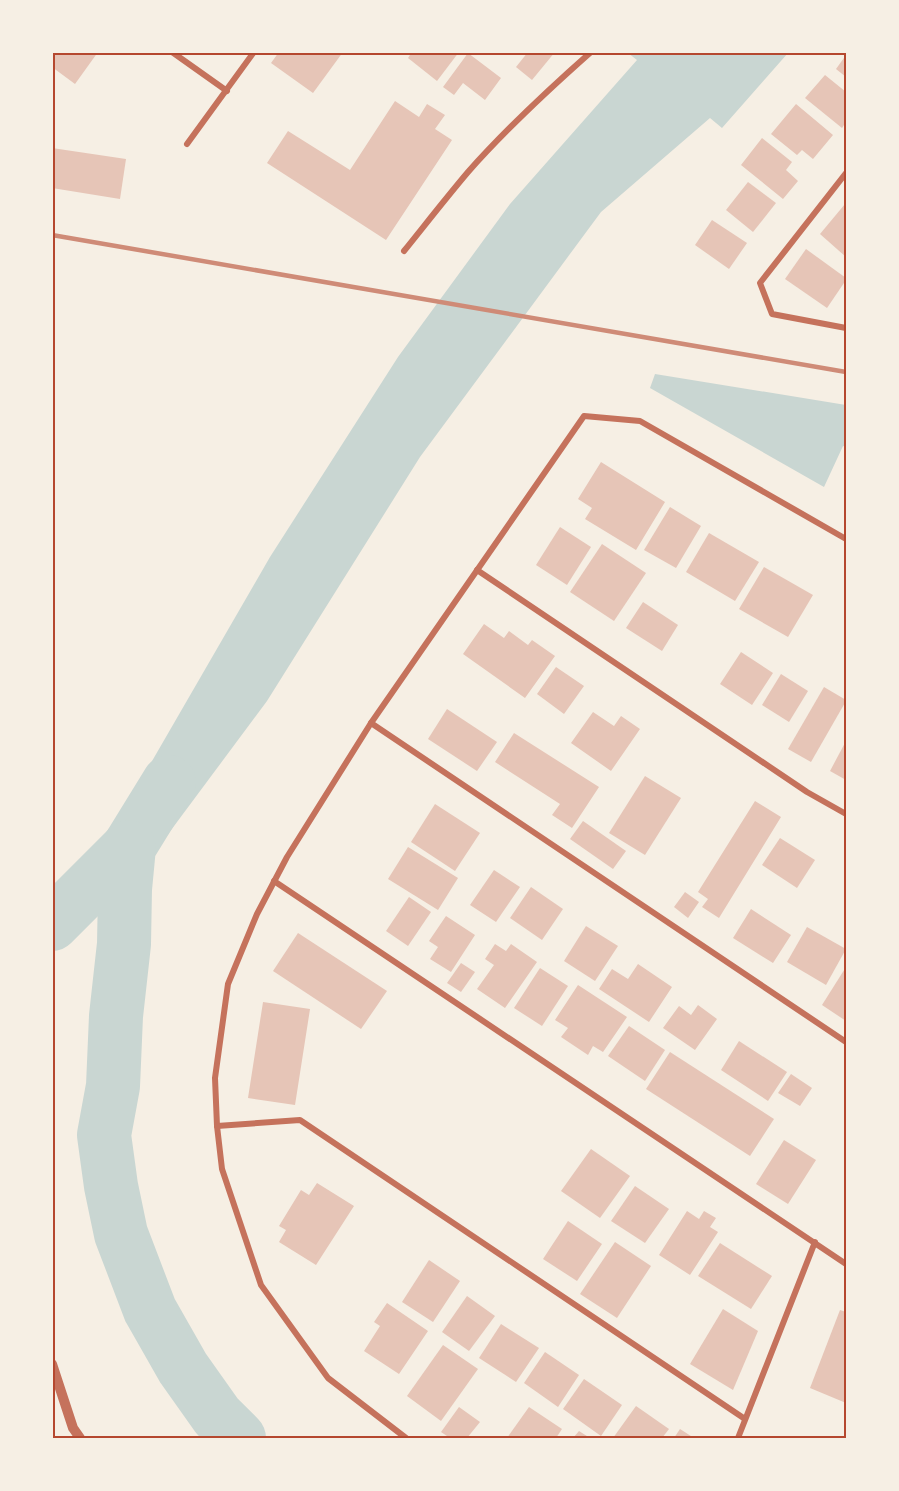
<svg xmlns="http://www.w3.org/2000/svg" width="899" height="1491" font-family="Helvetica,sans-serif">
  <rect width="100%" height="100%" fill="#f6efe4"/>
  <g fill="#c9d6d2">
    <path d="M628,53H788L722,128L710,118L601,212L420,457L267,701L151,857L111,832L270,557L398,357L510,204L637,60Z"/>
    <path d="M655,374L846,405V447L843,446L824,487L650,388Z"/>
  </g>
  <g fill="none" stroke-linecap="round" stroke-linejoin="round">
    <g stroke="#c9d6d2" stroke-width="54">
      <path d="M169,782L129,847L125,889L124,944L116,1016L113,1086L104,1135L111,1186L121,1234L150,1310L183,1368L217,1416L239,1438"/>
      <path d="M52,924L129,847"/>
    </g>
  </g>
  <g fill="#e6c5b7">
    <path d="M52,52H98L75,84L52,67Z"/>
    <path d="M279,52H343L313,93L271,63Z"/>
    <path d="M412,52H459L437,81L408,58Z"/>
    <path d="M528,52H555L532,80L516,67Z"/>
    <path d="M468,53L501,78L485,100L463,83L454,95L443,87Z"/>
    <path d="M846,55V77L836,69Z"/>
    <path d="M825,75L846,92V122L842,128L805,98Z"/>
    <path d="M395,101L419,117L427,104L445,115L435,129L452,140L386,240L267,163L288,131L350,170Z"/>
    <path d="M796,104L833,135L813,159L802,150L797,155L771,134Z"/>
    <path d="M762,138L792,162L786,170L798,181L783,199L741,165Z"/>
    <path d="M52,148L126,159L120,199L52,188Z"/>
    <path d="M748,182L776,203L753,232L726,210Z"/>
    <path d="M845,204L846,206V257L820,234Z"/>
    <path d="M712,220L747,243L729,269L695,245Z"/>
    <path d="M806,249L846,278V280L827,308L785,279Z"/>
    <path d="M601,462L665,502L636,550L585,519L592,508L578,499Z"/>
    <path d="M670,507L701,526L676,568L644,550Z"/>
    <path d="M560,527L591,547L567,585L536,565Z"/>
    <path d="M709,533L759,562L735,601L686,572Z"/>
    <path d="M602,544L646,573L614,621L570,592Z"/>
    <path d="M764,567L813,595L788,637L739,609Z"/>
    <path d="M643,602L678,625L662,651L626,628Z"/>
    <path d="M484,624L504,638L509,631L528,645L532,640L555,656L525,698L463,654Z"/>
    <path d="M741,652L773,673L752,705L720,684Z"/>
    <path d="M556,667L584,686L564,714L537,694Z"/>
    <path d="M781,674L808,691L789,722L762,705Z"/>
    <path d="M824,687L846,700V701L811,762L788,749Z"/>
    <path d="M447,709L497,742L477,771L428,739Z"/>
    <path d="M593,712L614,726L621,716L640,729L611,771L571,743Z"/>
    <path d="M514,733L599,787L572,828L552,815L560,804L495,762Z"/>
    <path d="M846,741V780L830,771Z"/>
    <path d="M645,776L681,798L645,855L609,833Z"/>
    <path d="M755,801L781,817L719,918L702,907L708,899L698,892Z"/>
    <path d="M435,804L480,833L455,871L411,842Z"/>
    <path d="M583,821L626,851L613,869L570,839Z"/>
    <path d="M780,838L815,860L797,888L762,865Z"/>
    <path d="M408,847L458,878L438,910L388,879Z"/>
    <path d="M494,870L520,887L496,922L470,905Z"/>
    <path d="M531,887L563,909L542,940L510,918Z"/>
    <path d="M685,892L699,902L688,918L674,907Z"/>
    <path d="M409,897L431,912L408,946L386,931Z"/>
    <path d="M751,909L791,935L773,963L733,938Z"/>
    <path d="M446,916L475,935L451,972L430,959L438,947L429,941Z"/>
    <path d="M586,926L618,946L595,981L564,961Z"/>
    <path d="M807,927L846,949L826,985L787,962Z"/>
    <path d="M298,933L387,991L361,1029L273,971Z"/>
    <path d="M495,944L506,951L511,944L537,962L505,1008L477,989L494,965L485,959Z"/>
    <path d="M461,963L475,972L461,992L447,983Z"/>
    <path d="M638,964L672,987L649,1022L599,989L612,969L628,979Z"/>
    <path d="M846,967V1021L822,1005Z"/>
    <path d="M540,968L568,986L542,1026L514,1008Z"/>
    <path d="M578,985L627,1017L603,1052L593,1046L588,1055L561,1037L568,1028L555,1020Z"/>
    <path d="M263,1002L310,1009L295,1105L248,1098Z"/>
    <path d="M698,1005L717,1019L695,1050L663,1028L679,1006L691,1015Z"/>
    <path d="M629,1026L665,1050L645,1081L608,1056Z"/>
    <path d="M739,1041L787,1072L768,1101L721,1070Z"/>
    <path d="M670,1052L774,1119L750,1156L646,1089Z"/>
    <path d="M791,1074L812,1088L800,1106L778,1093Z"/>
    <path d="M784,1140L816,1160L788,1204L756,1184Z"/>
    <path d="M591,1149L630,1176L600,1218L561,1191Z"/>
    <path d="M317,1183L354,1206L316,1265L279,1242L286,1230L279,1226L301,1190L309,1195Z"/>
    <path d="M635,1186L669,1209L645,1243L611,1221Z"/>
    <path d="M687,1211L699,1219L704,1211L716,1218L710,1227L718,1232L690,1275L659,1255Z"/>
    <path d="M568,1221L602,1244L577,1281L543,1259Z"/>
    <path d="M615,1242L651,1266L617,1318L580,1294Z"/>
    <path d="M720,1243L772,1276L751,1309L698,1276Z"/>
    <path d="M429,1260L460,1281L433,1322L402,1302Z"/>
    <path d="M467,1296L495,1316L469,1351L442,1332Z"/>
    <path d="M387,1303L428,1331L399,1374L364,1351L380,1326L374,1322Z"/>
    <path d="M723,1309L758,1331L733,1390L690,1364Z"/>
    <path d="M840,1310L846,1312V1403L810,1388Z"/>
    <path d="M501,1324L539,1348L516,1382L479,1358Z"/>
    <path d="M443,1345L478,1369L441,1421L407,1396Z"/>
    <path d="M545,1352L579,1375L558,1407L524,1383Z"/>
    <path d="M584,1379L622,1405L601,1436L563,1409Z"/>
    <path d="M636,1406L669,1429L662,1438H613Z"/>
    <path d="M459,1407L480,1422L467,1438H450L441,1432Z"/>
    <path d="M529,1407L562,1429L556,1438H507Z"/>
    <path d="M680,1429L694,1438H674Z"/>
    <path d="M579,1431L590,1438H573Z"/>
  </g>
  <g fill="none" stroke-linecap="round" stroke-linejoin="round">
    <g stroke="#c5725c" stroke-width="6">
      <path d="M172,52L227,91"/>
      <path d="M187,144L254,52"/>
      <path d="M846,173L760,283L772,314L846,328"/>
      <path d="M404,251C425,225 446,198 468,172C506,129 548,90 591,52"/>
      <path d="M477,570L807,792L846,814"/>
      <path d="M371,723L846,1042"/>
      <path d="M274,881L846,1264"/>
      <path d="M217,1126L300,1120L745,1419"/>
      <path d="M406,1438L328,1378L261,1285L222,1169L217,1126L215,1078L228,984L257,914L287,857L371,723L584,416L640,421L846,539"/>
      <path d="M738,1438L815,1242"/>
    </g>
    <path stroke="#c5725c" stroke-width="10" d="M52,1364L73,1428L80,1438"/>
    <path stroke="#cf8b77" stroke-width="4.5" d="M52,235L846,372"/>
  </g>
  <rect width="899" height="1491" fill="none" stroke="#f6efe4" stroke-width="108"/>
  <rect x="54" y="54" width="791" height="1383" fill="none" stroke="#b5482f" stroke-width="2"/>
</svg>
